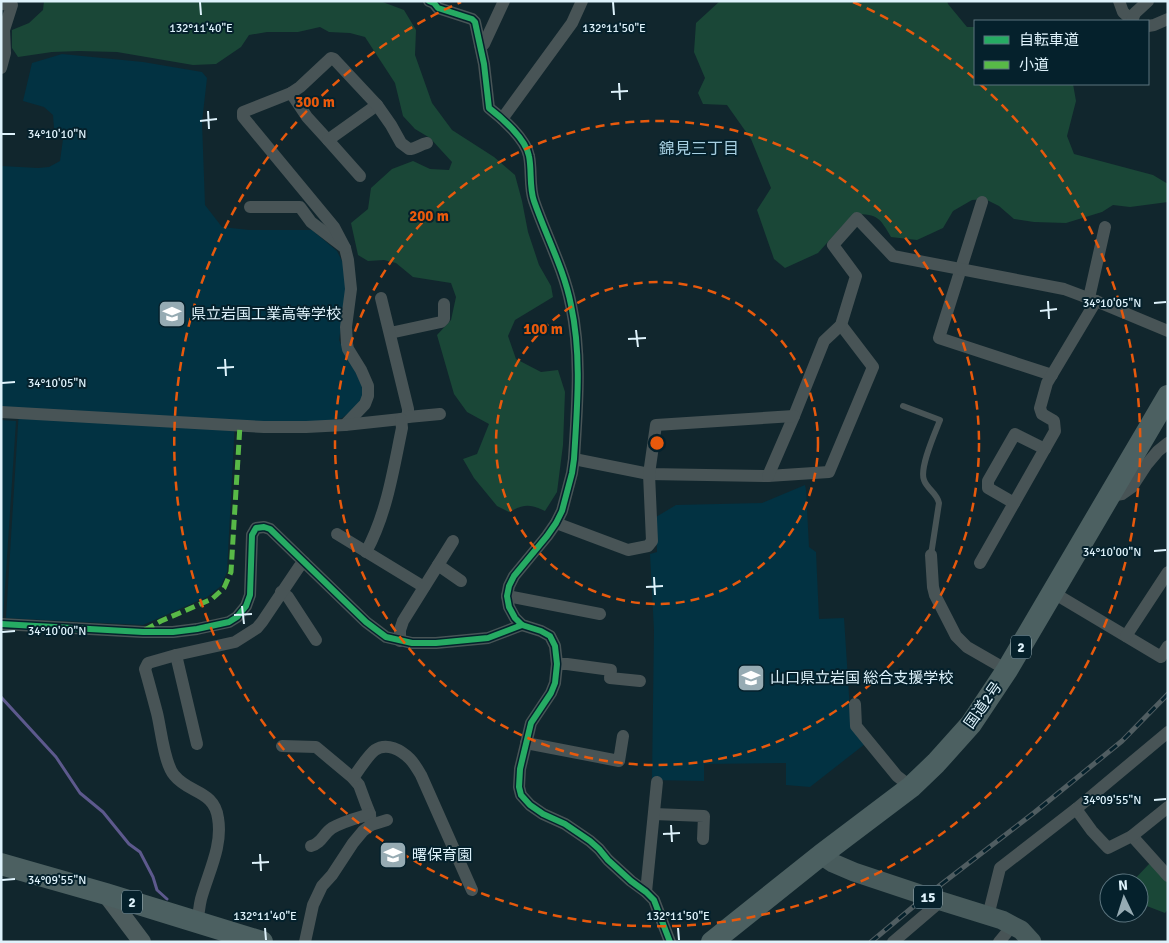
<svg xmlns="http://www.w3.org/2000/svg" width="1169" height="943" font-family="Signika,'Noto Sans JP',sans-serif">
  <rect width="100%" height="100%" fill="#11262d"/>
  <g fill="#023242">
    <path d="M62,54L143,62L202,72L207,78L202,122L205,205L222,227L249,230H312L337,251L344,265L347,288L339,340L344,351L362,384L363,396L359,405L342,418L326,422L235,421L227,572L221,586L207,597L143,625L6,618L19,409L1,408V166L38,168L49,167L60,161L63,139L54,128L53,115L44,107L23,101L32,63Z"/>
    <path d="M1,420L16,421L3,618H1Z"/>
    <path d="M805,485L806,490L809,547L816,552L819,619L844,618L851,726L865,744L810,787L786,785V763L704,764V781L652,780L654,630L650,554L657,552L656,517L676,505L762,503Z"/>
  </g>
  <g fill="#1a4737">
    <path d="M44,1H380L404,10L416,30L415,55L432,103L452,130L494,157L515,175L522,201L528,232L539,265L551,286L553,297L515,320L508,336L516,359L541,372L558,370L565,392L563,445L557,492L545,511C529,504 525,504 509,512L497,506L474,478L463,459L477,454L489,424L467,412L454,394L437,335L451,320L456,297L451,283L413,277L396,263L384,260L368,261L358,255L351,223L368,209L371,188L392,169L413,161L430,169L449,170L452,162L430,138L415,129L403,116L395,83L365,37L350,33L329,32L320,27L298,32H267L249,35L241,47L216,64L193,65L117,52L79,51L52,52L18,57L12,48V30L29,23L43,10Z"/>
    <path d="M720,1H947L948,4L967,27H975V84H1073L1076,101L1067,136L1074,154L1153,175L1168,184V202L1130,207L1113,205L1102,212L1066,223L1034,222L1014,219L999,206L985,199L972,200L953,211L943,228L917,240L891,237C880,218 878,214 855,214L842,226L818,253L785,268L774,259L757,210L771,188L751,139L727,105L703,104L698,93L705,78L694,52L696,23Z"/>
    <path d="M1150,863L1168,879V909L1165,913L1139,903V883H1131Z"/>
  </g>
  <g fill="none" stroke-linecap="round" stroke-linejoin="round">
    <path stroke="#5d598d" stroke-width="3" d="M1,697L56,757L80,793L103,812L129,844L140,852L153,877L157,890L167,899"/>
    <path stroke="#485456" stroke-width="6" d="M903,406L940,420C935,433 919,468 924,480C927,489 937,493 939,503L931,555"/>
    <g stroke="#485456" stroke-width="12">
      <path d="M429,1L434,3L438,8L472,19L475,22L484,64L489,108C502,118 526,139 529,156C532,171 529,187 534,201C546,236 564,269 571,305C582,356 577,408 574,459L572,473L562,511L556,523L547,536L514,576L509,586L507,596L509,607L515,618L522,625L541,631L550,636L555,646L557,664L555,683L551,693L531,723L520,769L519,787L521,795L530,805L543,814L565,824L590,841L599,849L608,860L631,881L646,892L654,900L670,942"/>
      <path d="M1119,1L1123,12L1133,21"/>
      <path d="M1,4L12,5L4,30L5,53L1,68"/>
      <path d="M1132,21L1135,13L1148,1"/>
      <path d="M1148,26L1154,25L1168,19"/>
      <path d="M480,45L484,44L504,1"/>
      <path d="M291,93L307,117L328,140"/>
      <path d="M502,119L572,23L582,1"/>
      <path d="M360,176L328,140L377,105"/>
      <path d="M982,202L939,338L1052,375"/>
      <path d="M250,207H300L311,222L345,248L348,260L351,289L346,327L347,344L348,349L361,370L368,386V396L365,404L345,425"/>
      <path d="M345,248L334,227L243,117V112L291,93L300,87L331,58L334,59L377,105L391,125L401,143L409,149C416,149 420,144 427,143"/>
      <path d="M1089,298L1105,227"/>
      <path d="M390,333L441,322L444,319V304"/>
      <path d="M1,412L264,427H306L345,425L401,419L408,417V409L381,298"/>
      <path d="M408,417L440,414"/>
      <path d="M574,459L649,474L768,476L829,472L873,367L841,325"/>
      <path d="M768,476L794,416L824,341L841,325L856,276L833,245L857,218L893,256L1064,289L1096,301L1168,331"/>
      <path d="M1110,496L1122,494L1132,487L1147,464L1158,451L1168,443"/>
      <path d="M1014,503L988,488V481L1015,434L1045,449"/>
      <path d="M556,523L628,550L648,546L652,541L649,474L656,425L794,416"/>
      <path d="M337,534L424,587"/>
      <path d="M366,552C387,513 393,471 402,428L401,419"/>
      <path d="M931,555L933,587L935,595L956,636L967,647L1007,670"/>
      <path d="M980,563L1055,431L1054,421L1042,414L1040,408L1047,383L1096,301"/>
      <path d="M438,565L461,581"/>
      <path d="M281,592L288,597L316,640"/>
      <path d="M1052,592L1161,657L1168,646"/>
      <path d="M507,596L600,614"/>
      <path d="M1,624L143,632H173L197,629L229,622L237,617L246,606L250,595L252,535L256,528L264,527L270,529L366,622L386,637L412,643H436L488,638L522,625"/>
      <path d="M1126,636L1168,572"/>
      <path d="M400,641V630L403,621L453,541"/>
      <path d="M176,655L197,744"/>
      <path d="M557,664H567L611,670L610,678L640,681"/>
      <path d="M855,704L856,726L897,776L911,787"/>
      <path d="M1168,732L1076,809L1092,831L1108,848L1132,836L1168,876"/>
      <path d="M526,743L619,761L623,736"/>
      <path d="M282,746L316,747L353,778L359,785L366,804L370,814L371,825"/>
      <path d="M353,778C358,771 369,754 375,750C387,742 401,750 410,759C414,763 418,770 421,775L472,890"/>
      <path d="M654,814L704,816L703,839"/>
      <path d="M1132,836L1168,807"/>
      <path d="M311,846C322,843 323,834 332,828C344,821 357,818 370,814"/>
      <path d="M646,892L657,782"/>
      <path d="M988,916L1000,868L1076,809"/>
      <path d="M197,922C199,914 199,907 201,899C208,873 223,846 218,818C214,790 189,794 174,775C164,763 161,729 157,713C153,698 149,683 145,669L148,663L176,655L235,642L257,628L262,622L299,567L304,562"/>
      <path d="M305,942L313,905L322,886L332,875L353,843L363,831L371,825L387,820"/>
      <path d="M893,942L941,901"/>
      <path d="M999,942L1013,925"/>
    </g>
    <path stroke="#4d5c5d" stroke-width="18" d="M106,894L142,942"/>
    <path stroke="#485b5c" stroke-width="19" d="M821,855L833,863L854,872L941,901L1002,920L1021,930L1032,942"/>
    <g stroke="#4c6061" stroke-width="22">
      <path d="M1,864L106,894L262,942"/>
      <path d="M712,942L821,855L911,787L936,763L971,724L1007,670L1168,396"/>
    </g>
    <g stroke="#505d61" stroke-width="5">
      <path id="rail" d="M871,942L926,896L1035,812L1122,741L1168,694"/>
    </g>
    <use href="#rail" stroke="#05212c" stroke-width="3" stroke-dasharray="9" stroke-linecap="butt"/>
    <path stroke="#58b947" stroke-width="5" stroke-dasharray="10 5" stroke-linecap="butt" d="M145,630L161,621L212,599L224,588L231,572L240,425"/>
    <g stroke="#05212c" stroke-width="9">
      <g id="cycleway">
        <path d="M429,1L434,3L438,8L472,19L475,22L484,64L489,108C502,118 526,139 529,156C532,171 529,187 534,201C546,236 564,269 571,305C582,356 577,408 574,459L572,473L562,511L556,523L547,536L514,576L509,586L507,596L509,607L515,618L522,625L541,631L550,636L555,646L557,664L555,683L551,693L531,723L520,769L519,787L521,795L530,805L543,814L565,824L590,841L599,849L608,860L631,881L646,892L654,900L670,942"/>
        <path d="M1,624L143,632H173L197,629L229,622L237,617L246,606L250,595L252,535L256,528L264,527L270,529L366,622L386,637L412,643H436L488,638L522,625"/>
      </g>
    </g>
    <use href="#cycleway" stroke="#26ab63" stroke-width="6"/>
  </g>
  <path fill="none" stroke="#def2fb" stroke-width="2" d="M200,2L201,15M613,2L614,15M619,83L620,100M611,92L628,91M208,111L209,129M200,121L217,119M2,134H15M1048,301L1049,319M1154,303L1166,302M1040,311L1057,309M636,330L638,347M628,339L646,338M225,359L226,376M217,368L234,367M2,383L15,382M1154,551L1166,550M654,577L655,595M646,587L663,586M242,606L244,624M234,615L252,614M2,632L15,631M1154,800L1166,799M671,825L672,842M663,834L680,833M260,854L261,871M252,863L269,862M2,880L15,879M265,928L266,940M678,928L679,940"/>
  <g fill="none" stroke="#e8590c" stroke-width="2.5" stroke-dasharray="9 6">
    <circle cx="657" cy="443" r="161"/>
    <circle cx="657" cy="443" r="322"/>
    <path d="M853 2A483 483 0 0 1 974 78M980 84A483 483 0 1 1 461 2"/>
  </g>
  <defs>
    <g id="school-square" transform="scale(1.4375)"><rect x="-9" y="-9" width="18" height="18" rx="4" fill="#96abb3" stroke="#05212c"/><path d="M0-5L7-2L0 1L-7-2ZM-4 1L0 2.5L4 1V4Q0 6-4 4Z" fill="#fff"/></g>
  </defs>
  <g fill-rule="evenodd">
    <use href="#school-square" x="172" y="314"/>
    <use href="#school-square" x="751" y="678"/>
    <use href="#school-square" x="393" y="855"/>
  </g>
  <g text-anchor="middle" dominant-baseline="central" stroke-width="4" stroke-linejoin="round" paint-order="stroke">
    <g fill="#05212c" stroke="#9db3bd" stroke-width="1">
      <rect x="1011" y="635.5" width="20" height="23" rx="4"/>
      <rect x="914" y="885.5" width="28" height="23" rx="4"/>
      <rect x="122" y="890.5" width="20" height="23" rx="4"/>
    </g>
    <g font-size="14" font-weight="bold" fill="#def2fb">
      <text x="1021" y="647">2</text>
      <text x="928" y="897">15</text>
      <text x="132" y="902">2</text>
    </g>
    <g font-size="15" fill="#def2fb" stroke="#05212c" text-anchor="start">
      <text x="191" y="314">県立岩国工業高等学校</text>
      <text x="770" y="678">山口県立岩国 総合支援学校</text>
      <text x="412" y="855">曙保育園</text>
    </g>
    <g font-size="15" fill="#def2fb" stroke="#05212c">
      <text transform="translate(983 705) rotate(-55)">国道2号</text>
    </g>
    <g font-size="16" fill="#a8d0e2" stroke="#05212c">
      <text x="699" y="149">錦見三丁目</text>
    </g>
  </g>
  <g font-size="12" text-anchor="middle" fill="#def2fb" stroke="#05212c" stroke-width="4" stroke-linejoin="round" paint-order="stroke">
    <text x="201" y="32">132°11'40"E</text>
    <text x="614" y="32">132°11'50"E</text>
    <text x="57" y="138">34°10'10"N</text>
    <text x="1112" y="307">34°10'05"N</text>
    <text x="57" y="387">34°10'05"N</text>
    <text x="1112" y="556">34°10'00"N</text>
    <text x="57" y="635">34°10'00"N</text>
    <text x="1112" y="804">34°09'55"N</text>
    <text x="57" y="884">34°09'55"N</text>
    <text x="265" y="920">132°11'40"E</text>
    <text x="678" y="920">132°11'50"E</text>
  </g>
  <circle cx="657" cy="443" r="8" fill="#e8590c" stroke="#05212c" stroke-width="2.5"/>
  <g font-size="15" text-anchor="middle" font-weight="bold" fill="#e8590c" stroke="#05212c" stroke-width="4" stroke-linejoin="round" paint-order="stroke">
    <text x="315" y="107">300 m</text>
    <text x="429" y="221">200 m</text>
    <text x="543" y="334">100 m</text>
  </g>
  <rect width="1169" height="943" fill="none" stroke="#def2fb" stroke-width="5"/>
  <rect x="974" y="20" width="175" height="65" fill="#05212c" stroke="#5c757f"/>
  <rect x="984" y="36" width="25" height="8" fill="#26ab63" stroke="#5c757f"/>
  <text x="1019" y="45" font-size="15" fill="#def2fb">自転車道</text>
  <rect x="984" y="61" width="25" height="8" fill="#58b947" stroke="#5c757f"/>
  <text x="1019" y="70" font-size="15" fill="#def2fb">小道</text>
  <g transform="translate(1124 898) rotate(356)"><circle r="24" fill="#05212c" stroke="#5c757f"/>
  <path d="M0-4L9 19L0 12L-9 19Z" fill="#96abb3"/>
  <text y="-8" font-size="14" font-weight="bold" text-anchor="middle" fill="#def2fb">N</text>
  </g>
</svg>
